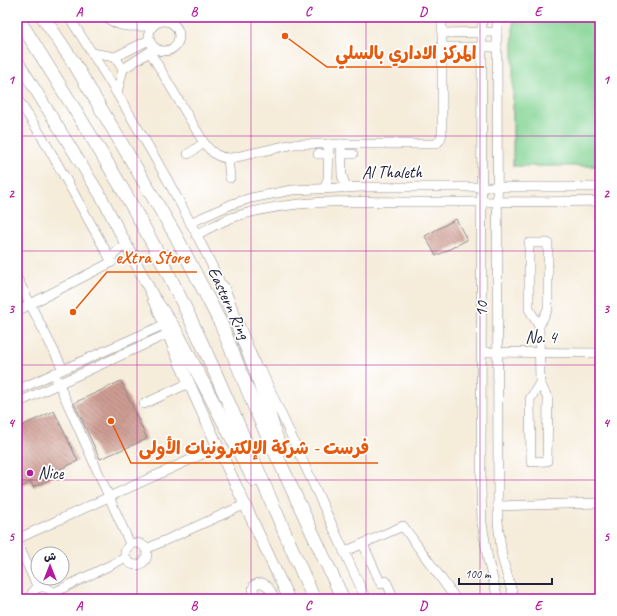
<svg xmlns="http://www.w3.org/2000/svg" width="617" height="616" font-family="Caveat,'Playpen Sans Arabic',sans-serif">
  <defs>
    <pattern id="building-back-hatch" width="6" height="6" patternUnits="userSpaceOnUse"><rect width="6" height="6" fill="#ce9d93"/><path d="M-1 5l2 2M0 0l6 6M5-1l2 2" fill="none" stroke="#a78079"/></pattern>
  </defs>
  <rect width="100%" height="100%" fill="#fff"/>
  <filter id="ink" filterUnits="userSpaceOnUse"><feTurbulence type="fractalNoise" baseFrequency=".025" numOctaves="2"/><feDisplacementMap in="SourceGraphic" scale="8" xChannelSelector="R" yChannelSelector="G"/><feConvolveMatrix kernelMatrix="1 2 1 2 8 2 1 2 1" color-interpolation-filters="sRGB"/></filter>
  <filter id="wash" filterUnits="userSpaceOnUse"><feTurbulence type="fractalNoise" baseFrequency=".012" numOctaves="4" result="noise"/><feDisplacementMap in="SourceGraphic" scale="16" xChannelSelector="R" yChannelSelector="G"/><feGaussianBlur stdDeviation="0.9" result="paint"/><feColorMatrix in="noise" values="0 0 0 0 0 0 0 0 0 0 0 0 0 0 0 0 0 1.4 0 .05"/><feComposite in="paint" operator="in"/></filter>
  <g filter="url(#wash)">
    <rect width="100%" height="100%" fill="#f5ecda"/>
    <rect fill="#85d494" stroke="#547b68" x="513" y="17" width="87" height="149"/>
    <g id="blocks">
      <g fill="url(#building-back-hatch)">
        <path d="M456,219L467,240L436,256L425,236Z"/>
        <path d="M121,381L147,439L100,459L74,403Z"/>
        <path d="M54,411L78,461L49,474L51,479L33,487L31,482L17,489V428Z"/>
      </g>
    </g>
  </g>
  <g filter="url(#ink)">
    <use href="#blocks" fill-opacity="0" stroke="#8c878a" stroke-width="1"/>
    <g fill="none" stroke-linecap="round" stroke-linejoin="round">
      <g stroke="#8c878a" stroke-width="10">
        <g id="minor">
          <path d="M69,17C126,105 180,195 224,291"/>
          <path d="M107,17C118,29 137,26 151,26"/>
          <path d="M482,17L481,489L482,523L488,560L498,599"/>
          <path d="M497,17L498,522L502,557L514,599"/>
          <circle cx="164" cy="36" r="15"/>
          <path d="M442,33L497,32"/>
          <path d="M442,47H497"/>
          <path d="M150,52L204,143C212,153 219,159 232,158L294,144H436L440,140L442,134V17"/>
          <path d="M92,53L115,57L123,69L117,93"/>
          <path d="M115,57L149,40"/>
          <path d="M123,69L154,49"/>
          <path d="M17,98L44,140L112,262L17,311"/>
          <path d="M341,144L342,175L346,188"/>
          <path d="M188,154L204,143"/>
          <path d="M318,154H328"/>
          <path d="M341,154H353"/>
          <path d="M228,158L230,178"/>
          <path d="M324,189L328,179L329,144"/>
          <path d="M190,223L232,204L251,198L292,190L364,187H600"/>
          <path d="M196,235C210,228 223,220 237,216C300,197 360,202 424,202C483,202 541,202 600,201"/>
          <path d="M110,258L125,244"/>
          <path d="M17,278L63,369"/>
          <path d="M539,326L548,309V243H529V309L539,326L540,383L548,399L547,461L531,462L530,399L540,383"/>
          <path d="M482,352L600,353"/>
          <path d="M261,370L366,599"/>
          <path d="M54,373L130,544"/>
          <path d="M17,390L170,322"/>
          <path d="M17,403L174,331"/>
          <path d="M144,404L189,383"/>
          <path d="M498,506L600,503"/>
          <path d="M17,539L218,447"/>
          <path d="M17,542L38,588"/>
          <circle cx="136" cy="554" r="11"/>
          <path d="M363,544L381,584L386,581L394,599"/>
          <path d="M146,549L244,505"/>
          <path d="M344,552L403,526L456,599"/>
          <path d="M53,593L125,558"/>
          <path d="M31,599C31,584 51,583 54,597"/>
          <path d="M257,599L253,590L254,585C265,578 271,590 274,599"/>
        </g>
      </g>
      <g stroke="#8c878a" stroke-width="12">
        <path id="major" d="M17,60L102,198L153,296L180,363L218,447L289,599"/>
      </g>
      <g stroke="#8c878a" stroke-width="14">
        <g id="highway">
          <path d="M43,17L74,63L176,236L221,324L257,413L343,599"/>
          <path d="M17,18L26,31C70,102 115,172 154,246C214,360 261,481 314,599"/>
          <path d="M222,287L256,371L278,443"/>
          <path d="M154,299L176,331L254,480"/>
        </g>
      </g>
      <use href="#minor" stroke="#fff" stroke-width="9"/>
      <use href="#major" stroke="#fff" stroke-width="11"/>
      <use href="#highway" stroke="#fff" stroke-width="13"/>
    </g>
  </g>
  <path fill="none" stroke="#b5179e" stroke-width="1" stroke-opacity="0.55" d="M137,17V599M251,17V599M366,17V599M480,17V599M17,136H600M17,251H600M17,365H600M17,480H600"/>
  <circle fill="#b5179e" stroke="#fff" stroke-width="1.5" cx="30" cy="473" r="4"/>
  <g text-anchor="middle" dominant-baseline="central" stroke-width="3.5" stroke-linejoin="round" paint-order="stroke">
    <g font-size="17" fill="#22223b" stroke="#fff">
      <text x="392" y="172">Al Thaleth</text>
      <text transform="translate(229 303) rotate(65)">Eastern Ring</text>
      <text transform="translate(481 309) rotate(-90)">10</text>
      <text x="541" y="337">No. 4</text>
    </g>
    <g font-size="17" fill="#22223b" stroke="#fff" text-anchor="start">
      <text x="38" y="473">Nice</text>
    </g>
  </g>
  <path fill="none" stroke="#e8590c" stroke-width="1.5" d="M285 36L327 67H484M73 312L107 272H197M111 421L131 463H378"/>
  <g fill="#e8590c" stroke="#fff" stroke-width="1.5">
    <circle cx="285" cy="36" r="4"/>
    <circle cx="73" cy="312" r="4"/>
    <circle cx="111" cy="421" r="4"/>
  </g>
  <g font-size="18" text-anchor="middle" font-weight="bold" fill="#e8590c" stroke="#fff" stroke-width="3.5" stroke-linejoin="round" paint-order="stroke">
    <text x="406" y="59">المركز الاداري بالسلي</text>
    <text x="152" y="263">eXtra Store</text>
    <text x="254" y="454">فرست - شركة الإلكترونيات الأولى</text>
  </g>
  <rect width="617" height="616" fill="none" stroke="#fff" stroke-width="44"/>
  <g transform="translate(50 566)"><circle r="19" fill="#ffffff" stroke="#a7a7b1"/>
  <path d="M0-3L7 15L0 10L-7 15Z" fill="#b5179e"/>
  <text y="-6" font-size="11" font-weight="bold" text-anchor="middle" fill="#22223b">ش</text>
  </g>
  <path d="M459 578v6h93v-6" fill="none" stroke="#22223b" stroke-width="2"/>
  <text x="465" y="578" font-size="12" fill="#22223b" stroke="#ffffff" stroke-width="3" paint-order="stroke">100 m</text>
  <rect x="22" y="22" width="573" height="572" fill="none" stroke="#b5179e" stroke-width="1.5"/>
  <g font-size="13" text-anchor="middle" font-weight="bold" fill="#b5179e">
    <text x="79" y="16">A</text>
    <text x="194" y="16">B</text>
    <text x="308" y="16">C</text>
    <text x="423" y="16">D</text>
    <text x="538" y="16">E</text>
    <text x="11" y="84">1</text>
    <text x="606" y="84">1</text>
    <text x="11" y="198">2</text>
    <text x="606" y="198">2</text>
    <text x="11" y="313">3</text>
    <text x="606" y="313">3</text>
    <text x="11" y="427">4</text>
    <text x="606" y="427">4</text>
    <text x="11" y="541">5</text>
    <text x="606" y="541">5</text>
    <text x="79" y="610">A</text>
    <text x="194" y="610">B</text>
    <text x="308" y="610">C</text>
    <text x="423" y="610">D</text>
    <text x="538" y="610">E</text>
  </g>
</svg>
